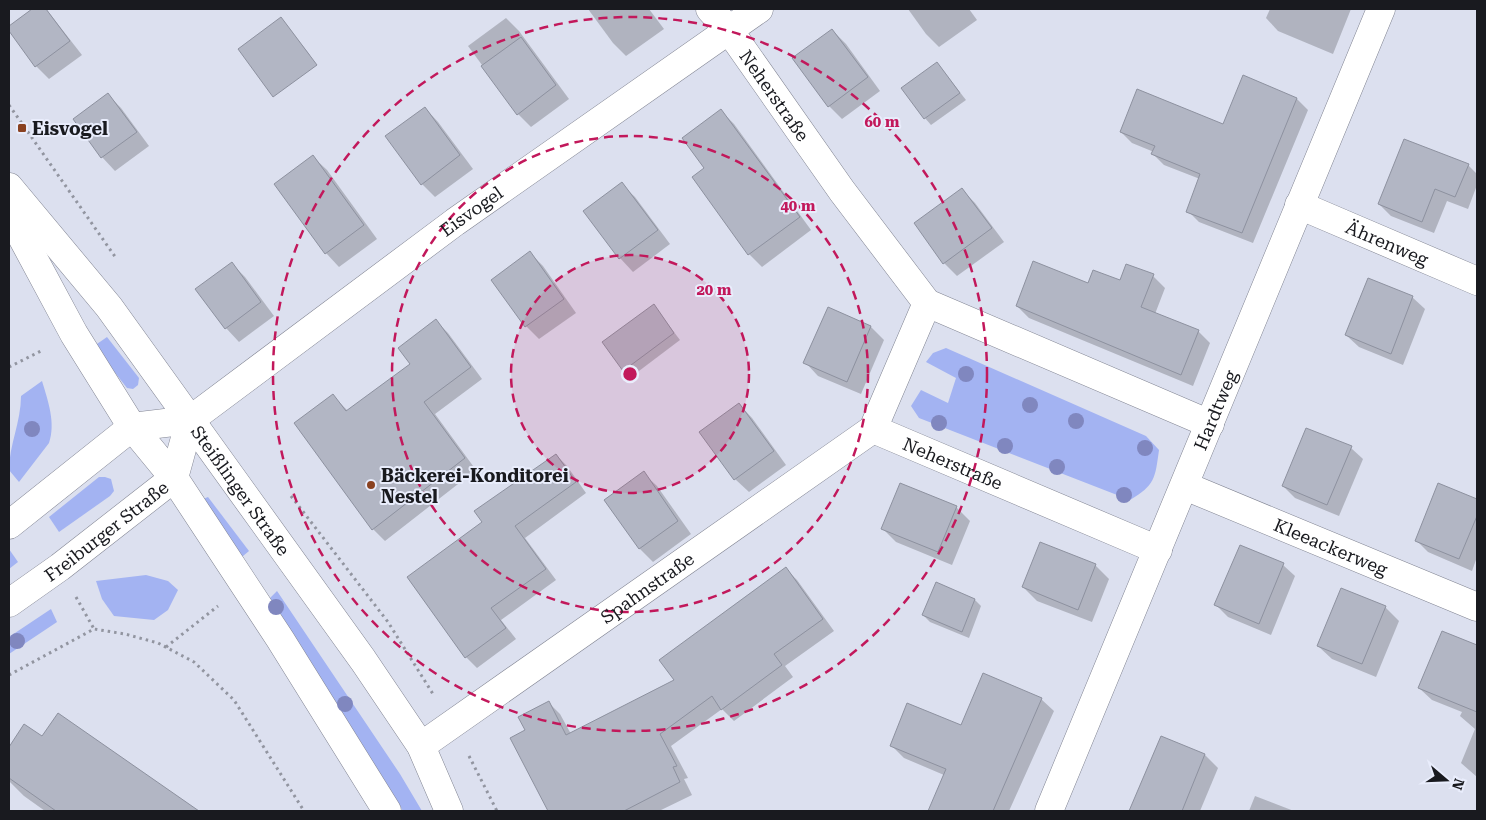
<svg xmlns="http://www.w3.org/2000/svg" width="1486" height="820" font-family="'Roboto Serif',serif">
  <rect width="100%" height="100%" fill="#dce0ef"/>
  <g fill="#a3b3f2">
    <path d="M107,337L139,378L138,385L133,389L127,388L94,346Z"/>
    <path d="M946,348L1146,436L1159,450C1155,479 1155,485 1130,500L919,418L911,406L921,390L948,403L956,378L926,362L933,353Z"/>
    <path d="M42,381C48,401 56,423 49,443L19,482L9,470C9,445 21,422 21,396Z"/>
    <path d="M99,477H105L111,479L114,491L110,496L59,532L49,517Z"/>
    <path d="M208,497L249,551L237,561L203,499Z"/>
    <path d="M9,549L18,562L9,569Z"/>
    <path d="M146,575L168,581L178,590L168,610L154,620L114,616L102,599L96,581Z"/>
    <path d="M277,591L400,774L422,811H403L364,748L265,603Z"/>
    <path d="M51,609L57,622L9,654V637Z"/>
  </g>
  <g fill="#0003">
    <path d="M34,9H46L82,55L49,79L36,66L9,29Z"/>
    <path d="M588,9H649L664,29L626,56L613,43Z"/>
    <path d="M908,9H969L977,20L939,47L926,34Z"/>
    <path d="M1270,9H1351L1333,54L1278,31L1266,18Z"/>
    <path d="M506,18L519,31L569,99L531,127L518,114L468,46Z"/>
    <path d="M281,19L310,55L270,89Z"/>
    <path d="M832,30L846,44L880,91L842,119L829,106Z"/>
    <path d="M937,63L966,100L931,125L925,118Z"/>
    <path d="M1244,77L1297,99L1308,110L1253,243L1199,222L1188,211L1200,179L1164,165L1153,154L1154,152L1132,143L1121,132L1224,126Z"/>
    <path d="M108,95L121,108L149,146L115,171L102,157L74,119Z"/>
    <path d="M425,108L438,122L473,169L435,197L422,184Z"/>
    <path d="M721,111L734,124L811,230L762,267L749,254L706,168Z"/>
    <path d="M313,157L327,170L377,239L339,267L326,253Z"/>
    <path d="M1468,165L1477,174V185L1468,209L1447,201L1434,233L1391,216L1379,204Z"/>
    <path d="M621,184L635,197L670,244L633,272L620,258Z"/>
    <path d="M962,190L975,203L1004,242L957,276L944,263Z"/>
    <path d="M530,253L543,266L576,313L539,339L526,326Z"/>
    <path d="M232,264L245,277L274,316L239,342L226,328Z"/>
    <path d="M1153,276L1165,288L1155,314L1198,331L1210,343L1193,386L1029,318L1017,306L1089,285Z"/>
    <path d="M1412,297L1425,309L1403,365L1359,347L1346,335Z"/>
    <path d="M654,306L680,340L631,377L624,370Z"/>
    <path d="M436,321L448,333L482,379L435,414L476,470L385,541L373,529L333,396L348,411L412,364Z"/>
    <path d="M871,327L884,340L861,394L818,376L805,362Z"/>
    <path d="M739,404L752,418L786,465L749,492L735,479L701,432Z"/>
    <path d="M1307,429L1351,448L1363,459L1339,516L1295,498L1283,486Z"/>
    <path d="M556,455L567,466L586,493L525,538L556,580L501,620L516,639L477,668L466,657L408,578L484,523Z"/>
    <path d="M643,473L657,486L691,534L653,562L640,549L605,501Z"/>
    <path d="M1439,485L1477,501V557L1472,571L1428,552L1416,540Z"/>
    <path d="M956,507L970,521L952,565L896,542L883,529Z"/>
    <path d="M1040,544L1095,565L1109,579L1092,622L1037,601L1023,587Z"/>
    <path d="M1283,565L1295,576L1271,635L1228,617L1216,605Z"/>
    <path d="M785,568L797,580L834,631L785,666L793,677L734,721L722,709L671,746L688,778L684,779L692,795L659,811H550L512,739L527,731L548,702L560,714L571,734L676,681Z"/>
    <path d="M975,600L981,606L969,638L930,622L923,615Z"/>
    <path d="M1385,607L1399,621L1376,677L1332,659L1318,646Z"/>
    <path d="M1443,632L1477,647V777L1461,763L1475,729L1460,716L1462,712L1432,700L1419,688Z"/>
    <path d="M1041,699L1054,711L1009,811H929L944,775L904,758L891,745L962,727Z"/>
    <path d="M58,715L197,811H45L24,796L9,781V749L25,726L42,738Z"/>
    <path d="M1161,737L1205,755L1218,768L1200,811L1131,810Z"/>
    <path d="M1255,796L1294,811H1249Z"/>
  </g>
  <g fill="#b2b6c4" stroke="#8d919f">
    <path d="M32,9H46L70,41L35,67L9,31V26Z"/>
    <path d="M281,17L317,65L273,97L238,49Z"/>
    <path d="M832,29L868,77L828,107L792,58Z"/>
    <path d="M521,37L556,85L517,115L481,66Z"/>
    <path d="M937,62L960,93L924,119L901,88Z"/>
    <path d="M1243,75L1297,98L1242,233L1186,212L1200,174L1151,154L1155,146L1120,132L1137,89L1223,124Z"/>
    <path d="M108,93L137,132L101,158L73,119Z"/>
    <path d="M425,107L460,155L421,185L385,136Z"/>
    <path d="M721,109L800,217L748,255L692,177L704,168L682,138Z"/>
    <path d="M1404,139L1469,164L1455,197L1435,189L1422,222L1378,204Z"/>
    <path d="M313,155L364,225L325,254L274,184Z"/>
    <path d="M622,182L658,230L619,259L583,211Z"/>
    <path d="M962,188L992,228L943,264L914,223Z"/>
    <path d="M530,251L564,299L525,327L491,280Z"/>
    <path d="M1033,261L1088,283L1093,270L1120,280L1126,264L1154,274L1141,307L1199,330L1181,375L1016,306Z"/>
    <path d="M232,262L261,302L225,329L195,289Z"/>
    <path d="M1368,278L1413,296L1391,354L1345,335Z"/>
    <path d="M654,304L674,333L623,371L602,342Z"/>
    <path d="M828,307L871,326L847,382L803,363Z"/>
    <path d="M436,319L471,367L424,402L465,458L372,530L294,423L333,394L346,411L410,364L398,348Z"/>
    <path d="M739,403L774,451L734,480L699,432Z"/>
    <path d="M1306,428L1352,446L1327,505L1282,486Z"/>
    <path d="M556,454L576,482L515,526L546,569L491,608L506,628L465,658L407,577L482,522L474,511Z"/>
    <path d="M644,471L678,521L639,549L604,500Z"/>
    <path d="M900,483L957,506L938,552L881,529Z"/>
    <path d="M1438,483L1477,499V516L1459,559L1415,541Z"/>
    <path d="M1040,542L1096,564L1078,610L1022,587Z"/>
    <path d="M1240,545L1284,563L1259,624L1214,605Z"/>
    <path d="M786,567L823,619L774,654L782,665L721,710L712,696L660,734L677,766L673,767L680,782L624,811H548L510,738L525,730L518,717L549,701L566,735L674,680L659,660Z"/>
    <path d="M936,582L975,599L962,632L922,615Z"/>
    <path d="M1341,588L1386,606L1362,664L1317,646Z"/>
    <path d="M1442,631L1477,645V712L1418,688Z"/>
    <path d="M983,673L1042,698L993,811H928L946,769L890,746L907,703L961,725Z"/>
    <path d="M58,713L199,811H56L9,778V747L24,724L42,736Z"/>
    <path d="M1161,736L1205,754L1182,811H1129Z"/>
  </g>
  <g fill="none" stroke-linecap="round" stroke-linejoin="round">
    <g stroke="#818492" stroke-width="29">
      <g id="minor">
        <path id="s1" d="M710,9L729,30L842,191L927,303L1210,424"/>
        <path id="s2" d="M9,187L109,307L363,660L421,746L449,811"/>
        <path id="s3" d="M1299,205L1477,281"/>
        <path d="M9,213L74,334L132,427L174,478L280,639L387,811"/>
        <path id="s4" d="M927,303L873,429L1158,550"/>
        <path id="s5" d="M1185,486L1477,607"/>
        <path id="s6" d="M9,525L132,427L190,420L455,222L759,9"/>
        <path id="s7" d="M9,603L60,567L174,478L190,420"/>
        <path id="s8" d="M421,746L873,429"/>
        <path id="s9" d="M1049,811L1381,9"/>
      </g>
    </g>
    <g stroke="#9295a0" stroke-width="3" stroke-dasharray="2.5 4" stroke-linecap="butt">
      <path d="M9,105L116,258"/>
      <path d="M9,367L43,350"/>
      <path d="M291,496L388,622L433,694"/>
      <path d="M76,597L94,629"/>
      <path d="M166,647L218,606"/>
      <path d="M9,675L94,629L125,634L158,643L194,662L234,700L304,811"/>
      <path d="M469,756L497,811"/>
    </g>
    <use href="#minor" stroke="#fff" stroke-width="28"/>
  </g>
  <g fill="#8087bf">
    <circle cx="966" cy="374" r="8"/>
    <circle cx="1030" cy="405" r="8"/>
    <circle cx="1076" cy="421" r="8"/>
    <circle cx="939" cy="423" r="8"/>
    <circle cx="32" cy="429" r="8"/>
    <circle cx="1005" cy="446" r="8"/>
    <circle cx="1145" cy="448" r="8"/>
    <circle cx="1057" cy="467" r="8"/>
    <circle cx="1124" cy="495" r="8"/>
    <circle cx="276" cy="607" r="8"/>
    <circle cx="17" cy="641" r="8"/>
    <circle cx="345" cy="704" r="8"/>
  </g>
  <circle cx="630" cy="374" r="119" fill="#c2185b" fill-opacity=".12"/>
  <g fill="none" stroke="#c2185b" stroke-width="2.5" stroke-dasharray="9 6">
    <circle cx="630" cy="374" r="119"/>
    <circle cx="630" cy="374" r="238"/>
    <circle cx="630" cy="374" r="357"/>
  </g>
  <g fill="#8a4221" stroke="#e9edfc" stroke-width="2">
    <rect x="17" y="123" width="10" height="10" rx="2.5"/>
    <circle cx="371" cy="485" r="5"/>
  </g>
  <g text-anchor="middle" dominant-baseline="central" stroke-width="4" stroke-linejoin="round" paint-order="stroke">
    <g font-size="18" fill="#191a1f" stroke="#e9edfc">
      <text stroke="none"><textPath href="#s1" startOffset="108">Neherstraße</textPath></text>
      <text stroke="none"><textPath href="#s6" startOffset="566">Eisvogel</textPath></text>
      <text stroke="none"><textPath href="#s3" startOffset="96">Ährenweg</textPath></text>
      <text stroke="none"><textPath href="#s9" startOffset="434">Hardtweg</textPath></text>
      <text stroke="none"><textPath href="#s4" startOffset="224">Neherstraße</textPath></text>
      <text stroke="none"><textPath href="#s2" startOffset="382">Steißlinger Straße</textPath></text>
      <text stroke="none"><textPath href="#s7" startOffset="121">Freiburger Straße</textPath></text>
      <text stroke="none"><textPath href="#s5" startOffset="158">Kleeackerweg</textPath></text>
      <text stroke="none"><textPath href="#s8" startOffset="276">Spahnstraße</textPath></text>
    </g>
    <g font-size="18" font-weight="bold" fill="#191a1f" stroke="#e9edfc" text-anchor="start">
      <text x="32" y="128">Eisvogel</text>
      <text x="381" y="475">Bäckerei-Konditorei<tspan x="381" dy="21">Nestel</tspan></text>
    </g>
  </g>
  <circle cx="630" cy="374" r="8" fill="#c2185b" stroke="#e9edfc" stroke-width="2.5"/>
  <g font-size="15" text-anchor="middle" font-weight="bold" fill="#c2185b" stroke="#e9edfc" stroke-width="4" stroke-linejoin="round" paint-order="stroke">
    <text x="882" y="127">60 m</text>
    <text x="798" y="211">40 m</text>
    <text x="714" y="295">20 m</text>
  </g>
  <rect width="1486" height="820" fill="none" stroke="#191a1f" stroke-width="20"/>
  <g transform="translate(1446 780) rotate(109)" stroke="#e9edfc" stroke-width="4" paint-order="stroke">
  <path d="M0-4L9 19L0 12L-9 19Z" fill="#191a1f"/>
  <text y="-8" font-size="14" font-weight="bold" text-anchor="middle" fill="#191a1f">N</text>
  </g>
</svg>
